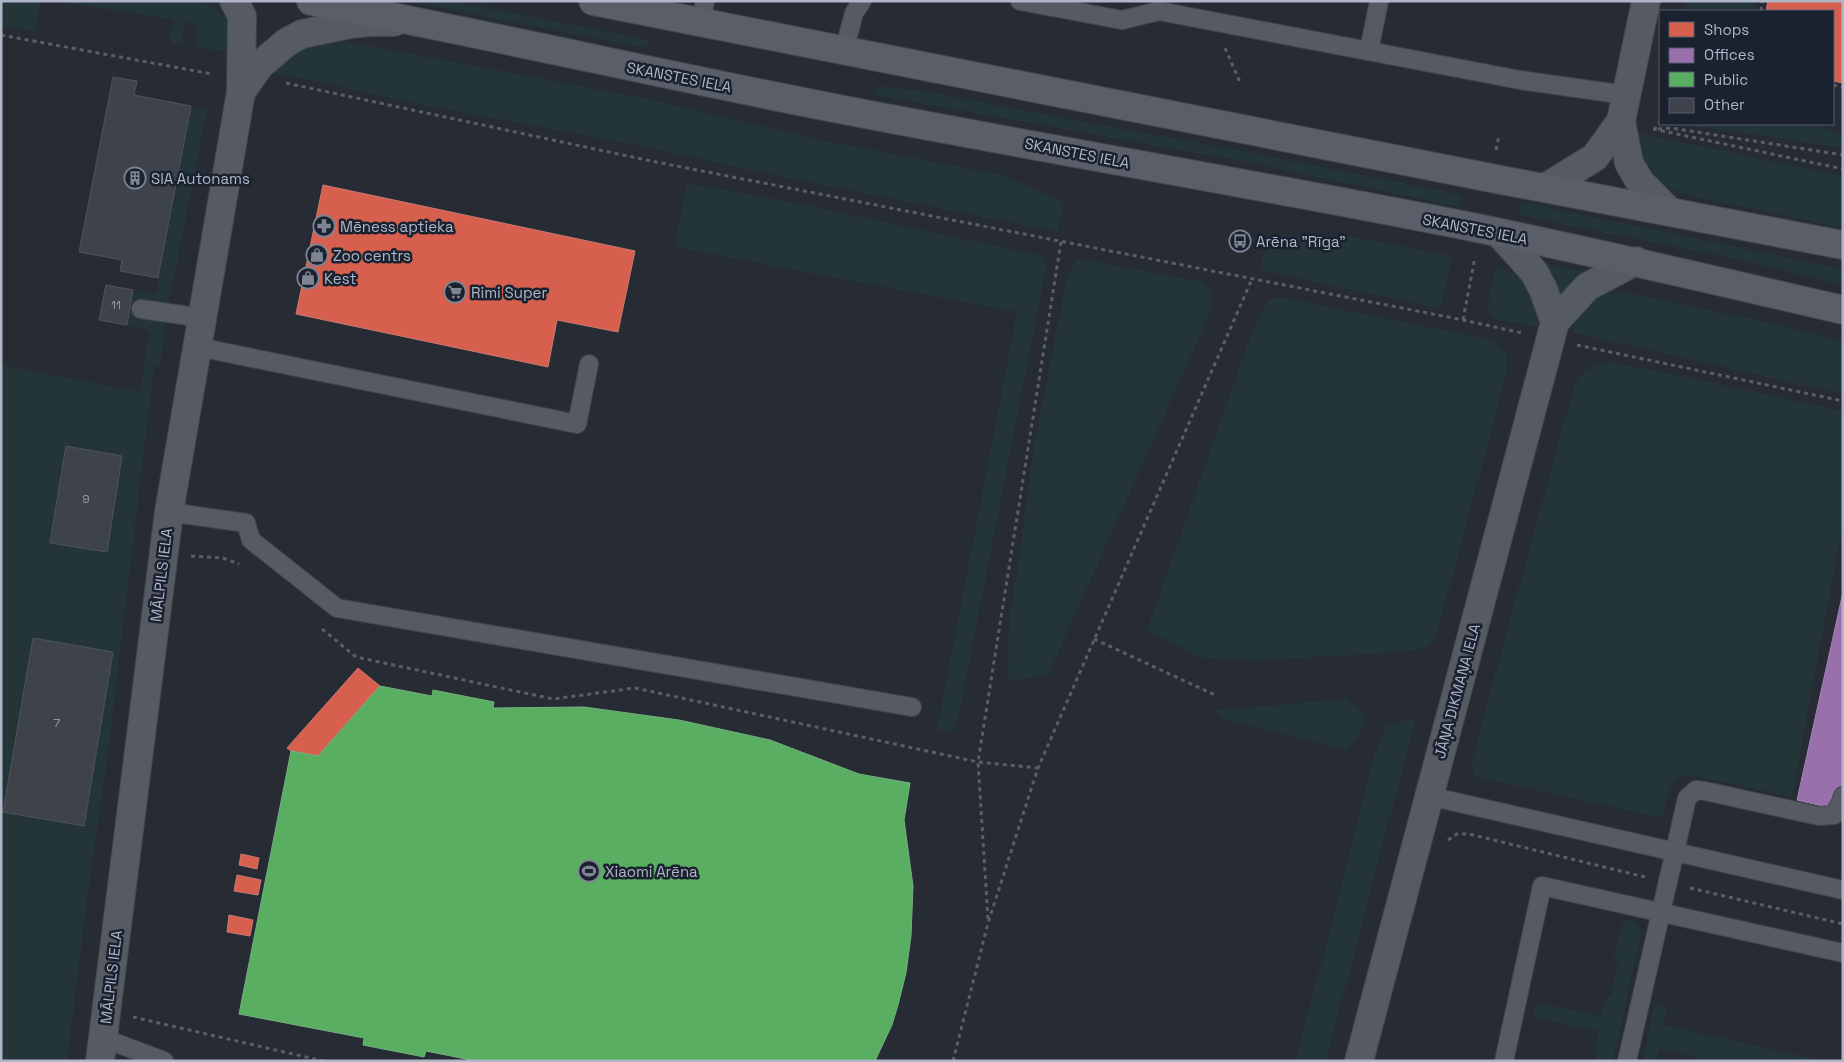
<svg xmlns="http://www.w3.org/2000/svg" width="1844" height="1062" font-family="'Space Grotesk',sans-serif">
  <rect width="100%" height="100%" fill="#272b34"/>
  <g fill="#24353a">
    <path d="M1,1H41L35,31L1,25Z"/>
    <path d="M56,1H196C209,4 223,11 230,23C233,31 233,44 234,52L195,47L197,24L185,22L182,41L179,43H172L170,38L174,20Z"/>
    <path d="M405,1H452L649,40L648,47L633,46Z"/>
    <path d="M1687,1H1756L1754,11H1685Z"/>
    <path d="M321,40L344,41L648,99L816,139L1002,175L1064,202L1058,232L763,173L642,146L423,105L271,72L282,58Z"/>
    <path d="M879,86L930,92L1058,117L1238,150L1462,195L1459,207L1236,160L876,95L874,91Z"/>
    <path d="M191,106L207,109L167,314L160,366L154,365L109,745L88,893L67,1061H1V365L140,392L149,332L127,325L133,290L156,294Z"/>
    <path d="M1682,124H1817L1843,137V148Z"/>
    <path d="M1638,133L1843,176V228L1690,196L1667,188L1649,176L1635,144Z"/>
    <path d="M687,183L796,203L1043,256L1047,263L957,725L951,732L937,730L1017,312L674,247Z"/>
    <path d="M1521,202L1843,269V285L1751,262L1518,215Z"/>
    <path d="M1267,235L1348,236L1452,256L1441,309L1265,271L1261,268Z"/>
    <path d="M1081,259L1203,282C1213,288 1213,298 1212,309L1048,675L1008,681L1009,618L1019,561L1033,451L1067,278L1074,264Z"/>
    <path d="M1545,263L1586,272V274L1560,294L1557,285Z"/>
    <path d="M1497,266C1525,273 1539,299 1538,327L1493,318C1482,309 1494,279 1497,266Z"/>
    <path d="M1624,292L1771,323L1843,341V394L1571,332C1576,317 1591,298 1607,294C1612,293 1618,293 1624,292Z"/>
    <path d="M1279,297L1483,338C1508,347 1510,355 1505,380L1435,641L1426,647L1405,652L1249,661L1199,657L1147,630L1252,332L1266,305L1271,299Z"/>
    <path d="M1611,362L1700,380L1843,411V523L1792,797L1694,776L1680,777L1669,788L1662,818L1481,778L1474,774L1472,759L1573,390C1583,368 1588,366 1611,362Z"/>
    <path d="M1346,699C1351,703 1359,707 1362,712C1369,726 1356,741 1347,751L1219,718L1215,710Z"/>
    <path d="M1408,719L1415,721L1326,1061H1296L1374,757L1386,726Z"/>
    <path d="M1629,920L1638,924L1641,934L1613,1061H1596L1597,1054L1594,1052L1598,1031L1536,1018L1533,1013L1534,1005L1539,1003L1601,1016L1606,997L1611,995L1618,965L1614,960L1621,927L1625,921Z"/>
    <path d="M1662,1003L1666,1008L1664,1025L1824,1061H1712L1659,1049L1656,1061H1643L1652,1013L1655,1008Z"/>
  </g>
  <g fill="#d6604d" stroke="#ca7a72">
    <path d="M1768,1H1843V83L1833,81V11H1766Z"/>
    <path d="M323,185L635,251L618,332L557,320L548,367L296,314Z"/>
    <path d="M358,668L380,686L318,756L291,751L287,748Z"/>
    <path d="M241,854L259,858L257,869L239,865Z"/>
    <path d="M237,875L261,880L258,895L234,891Z"/>
    <path d="M229,915L253,920L250,936L227,932Z"/>
  </g>
  <path fill="#9970ab" stroke="#a085b3" d="M1843,592V811L1797,800Z"/>
  <path fill="#5aae61" stroke="#74b080" d="M380,686L432,696L433,690L494,702L493,708L584,707L679,720L770,740L859,774L910,783L904,820L913,886L911,936L906,973L898,1005L892,1025L875,1061H476L426,1051L424,1057L363,1045L364,1038L239,1014L291,751L318,756Z"/>
  <g fill="#3e424b" stroke="#4e535c">
    <path d="M113,77L137,81L134,95L191,106L158,278L120,271L122,260L79,252Z"/>
    <path d="M106,285L133,290L127,325L99,320Z"/>
    <path d="M66,446L122,456L107,552L50,543Z"/>
    <path d="M33,638L113,652L84,826L3,812Z"/>
  </g>
  <g fill="none" stroke-linecap="round" stroke-linejoin="round">
    <g stroke="#42464d" stroke-width="20">
      <g id="lane">
        <path d="M1020,1L1122,20L1159,11L1520,80L1626,95"/>
        <path d="M701,22L705,1"/>
        <path d="M844,51L854,13L862,1"/>
        <path d="M1369,51L1379,1"/>
        <path d="M141,309L203,318"/>
        <path d="M198,347L577,424L589,364"/>
        <path d="M169,512L246,523L251,540L337,608L912,707"/>
        <path d="M1429,796L1843,890"/>
        <path d="M103,1038L164,1061"/>
        <path d="M1504,1061L1542,886L1843,953"/>
        <path d="M1627,1061L1687,798L1696,790L1705,791L1819,816L1834,815L1841,802L1843,796"/>
      </g>
    </g>
    <g stroke="#42464d" stroke-width="30">
      <g id="street">
        <path d="M1646,1L1621,121L1629,163L1640,182L1669,211"/>
        <path d="M241,92L260,65L287,42L302,34L350,24L370,22H394"/>
        <path d="M1545,188L1595,157L1621,121"/>
        <path d="M1499,233L1534,272L1543,289L1555,322"/>
        <path d="M100,1061L169,512L241,92L242,16L234,1"/>
        <path d="M1359,1061L1555,322L1587,287L1636,261"/>
      </g>
    </g>
    <g stroke="#42464d" stroke-width="30">
      <g id="secondary">
        <path d="M311,1C486,34 659,74 834,108C1050,150 1267,186 1482,229C1603,254 1723,282 1843,310"/>
        <path d="M593,1L1491,178L1843,245"/>
      </g>
    </g>
    <g stroke="#5a5e66" stroke-width="3" stroke-dasharray="4 4" stroke-linecap="butt">
      <path d="M1761,11L1762,1"/>
      <path d="M1,35L212,74"/>
      <path d="M1225,48L1240,82"/>
      <path d="M286,83L651,161L1463,320L1522,333"/>
      <path d="M1833,85L1843,87"/>
      <path d="M1653,129L1843,169"/>
      <path d="M1658,129L1671,128L1843,155"/>
      <path d="M1654,130L1660,122"/>
      <path d="M1496,150L1499,135"/>
      <path d="M1463,320L1475,257"/>
      <path d="M1577,345L1843,401"/>
      <path d="M191,556L223,558L239,564"/>
      <path d="M322,629L356,657L553,699L635,688L978,762L1038,768"/>
      <path d="M1094,639L1215,695"/>
      <path d="M1448,840L1457,834H1469L1645,877"/>
      <path d="M1690,888L1843,924"/>
      <path d="M988,919L978,762L1061,242"/>
      <path d="M133,1017L323,1061"/>
      <path d="M953,1061L988,923L1038,768L1252,279"/>
    </g>
    <use href="#lane" stroke="#565a63" stroke-width="18"/>
    <use href="#street" stroke="#565a63" stroke-width="28"/>
    <use href="#secondary" stroke="#5a5e68" stroke-width="28"/>
  </g>
  <defs>
    <g id="building-ring" transform="scale(1.125)"><circle r="9.5" fill="#1a212f" stroke="#7f8594" stroke-width="1.5"/><path d="M-4-6H4V6H1V3H-1V6H-4ZM-2.5-4.3h1.7v1.8h-1.7ZM.8-4.3h1.7v1.8H.8ZM-2.5-1h1.7V.8h-1.7ZM.8-1h1.7V.8H.8Z" fill="#7f8594"/></g>
    <g id="pharmacy-ring" transform="scale(1.125)"><circle r="9.5" fill="#1a212f" stroke="#7f8594" stroke-width="1.5"/><path d="M-2-6h4v4h4v4h-4v4h-4v-4h-4v-4h4Z" fill="#7f8594"/></g>
    <g id="bus-ring" transform="scale(1.125)"><circle r="9.5" fill="#1a212f" stroke="#7f8594" stroke-width="1.5"/><path d="M-5-6H5V4H4V6H2V4H-2V6H-4V4H-5ZM-3.5-4V0h7V-4ZM-3.5 1.2v1.5H-2V1.2ZM2 1.2v1.5H3.5V1.2Z" fill="#7f8594"/></g>
    <g id="shop-ring" transform="scale(1.125)"><circle r="9.5" fill="#1a212f" stroke="#7f8594" stroke-width="1.5"/><path d="M-5-2.5h2.3a2.7 3.5 0 0 1 5.4 0H5L5.5 6h-11ZM-1.5-2.5h3a1.5 2.3 0 0 0-3 0Z" fill="#7f8594"/></g>
    <g id="supermarket-ring" transform="scale(1.125)"><circle r="9.5" fill="#1a212f" stroke="#7f8594" stroke-width="1.5"/><path d="M-6-5.5h2.5l.6 2H6L4.5 2H-2.5L-4.4-4H-6ZM-1.5 3.2a1.3 1.3 0 1 0 .1 0ZM3 3.2a1.3 1.3 0 1 0 .1 0Z" fill="#7f8594"/></g>
    <g id="stadium-ring" transform="scale(1.125)"><circle r="9.5" fill="#1a212f" stroke="#7f8594" stroke-width="1.5"/><path d="M0-5a6.5 5 0 1 0 0 10a6.5 5 0 1 0 0-10ZM-3.5-1.8h7v3.6h-7Z" fill="#7f8594"/></g>
  </defs>
  <g fill-rule="evenodd">
    <use href="#building-ring" x="135" y="178"/>
    <use href="#pharmacy-ring" x="324" y="226"/>
    <use href="#bus-ring" x="1240" y="241"/>
    <use href="#shop-ring" x="317" y="255"/>
    <use href="#shop-ring" x="308" y="278"/>
    <use href="#supermarket-ring" x="455" y="292"/>
    <use href="#stadium-ring" x="589" y="871"/>
  </g>
  <g text-anchor="middle" dominant-baseline="central" stroke-width="5" stroke-linejoin="round" paint-order="stroke">
    <g font-size="12" fill="#9399a8">
      <text x="116" y="305">11</text>
      <text x="86" y="499">9</text>
      <text x="57" y="723">7</text>
    </g>
    <g font-size="15" fill="#afb6c7" stroke="#1a212f">
      <text transform="translate(679 77) rotate(11)">SKANSTES IELA</text>
      <text transform="translate(1077 153) rotate(11)">SKANSTES IELA</text>
      <text transform="translate(1475 229) rotate(11)">SKANSTES IELA</text>
      <text transform="translate(161 575) rotate(-83)">MĀLPILS IELA</text>
      <text transform="translate(1457 691) rotate(-75)">JĀŅA DIKMAŅA IELA</text>
      <text transform="translate(111 977) rotate(-83)">MĀLPILS IELA</text>
    </g>
    <g font-size="15" fill="#afb6c7" stroke="#1a212f" text-anchor="start">
      <text x="151" y="178">SIA Autonams</text>
      <text x="340" y="226">Mēness aptieka</text>
      <text x="1256" y="241">Arēna "Rīga"</text>
      <text x="333" y="255">Zoo centrs</text>
      <text x="324" y="278">Kest</text>
      <text x="471" y="292">Rimi Super</text>
      <text x="605" y="871">Xiaomi Arēna</text>
    </g>
  </g>
  <rect width="1844" height="1062" fill="none" stroke="#afb6c7" stroke-width="5"/>
  <rect x="1659" y="10" width="175" height="115" fill="#1a212f" stroke="#565d6c"/>
  <rect x="1669" y="22" width="25" height="15" fill="#d6604d" stroke="#565d6c"/>
  <text x="1704" y="35" font-size="15" fill="#afb6c7">Shops</text>
  <rect x="1669" y="48" width="25" height="15" fill="#9970ab" stroke="#565d6c"/>
  <text x="1704" y="60" font-size="15" fill="#afb6c7">Offices</text>
  <rect x="1669" y="72" width="25" height="15" fill="#5aae61" stroke="#565d6c"/>
  <text x="1704" y="85" font-size="15" fill="#afb6c7">Public</text>
  <rect x="1669" y="98" width="25" height="15" fill="#3e424b" stroke="#565d6c"/>
  <text x="1704" y="110" font-size="15" fill="#afb6c7">Other</text>
</svg>
